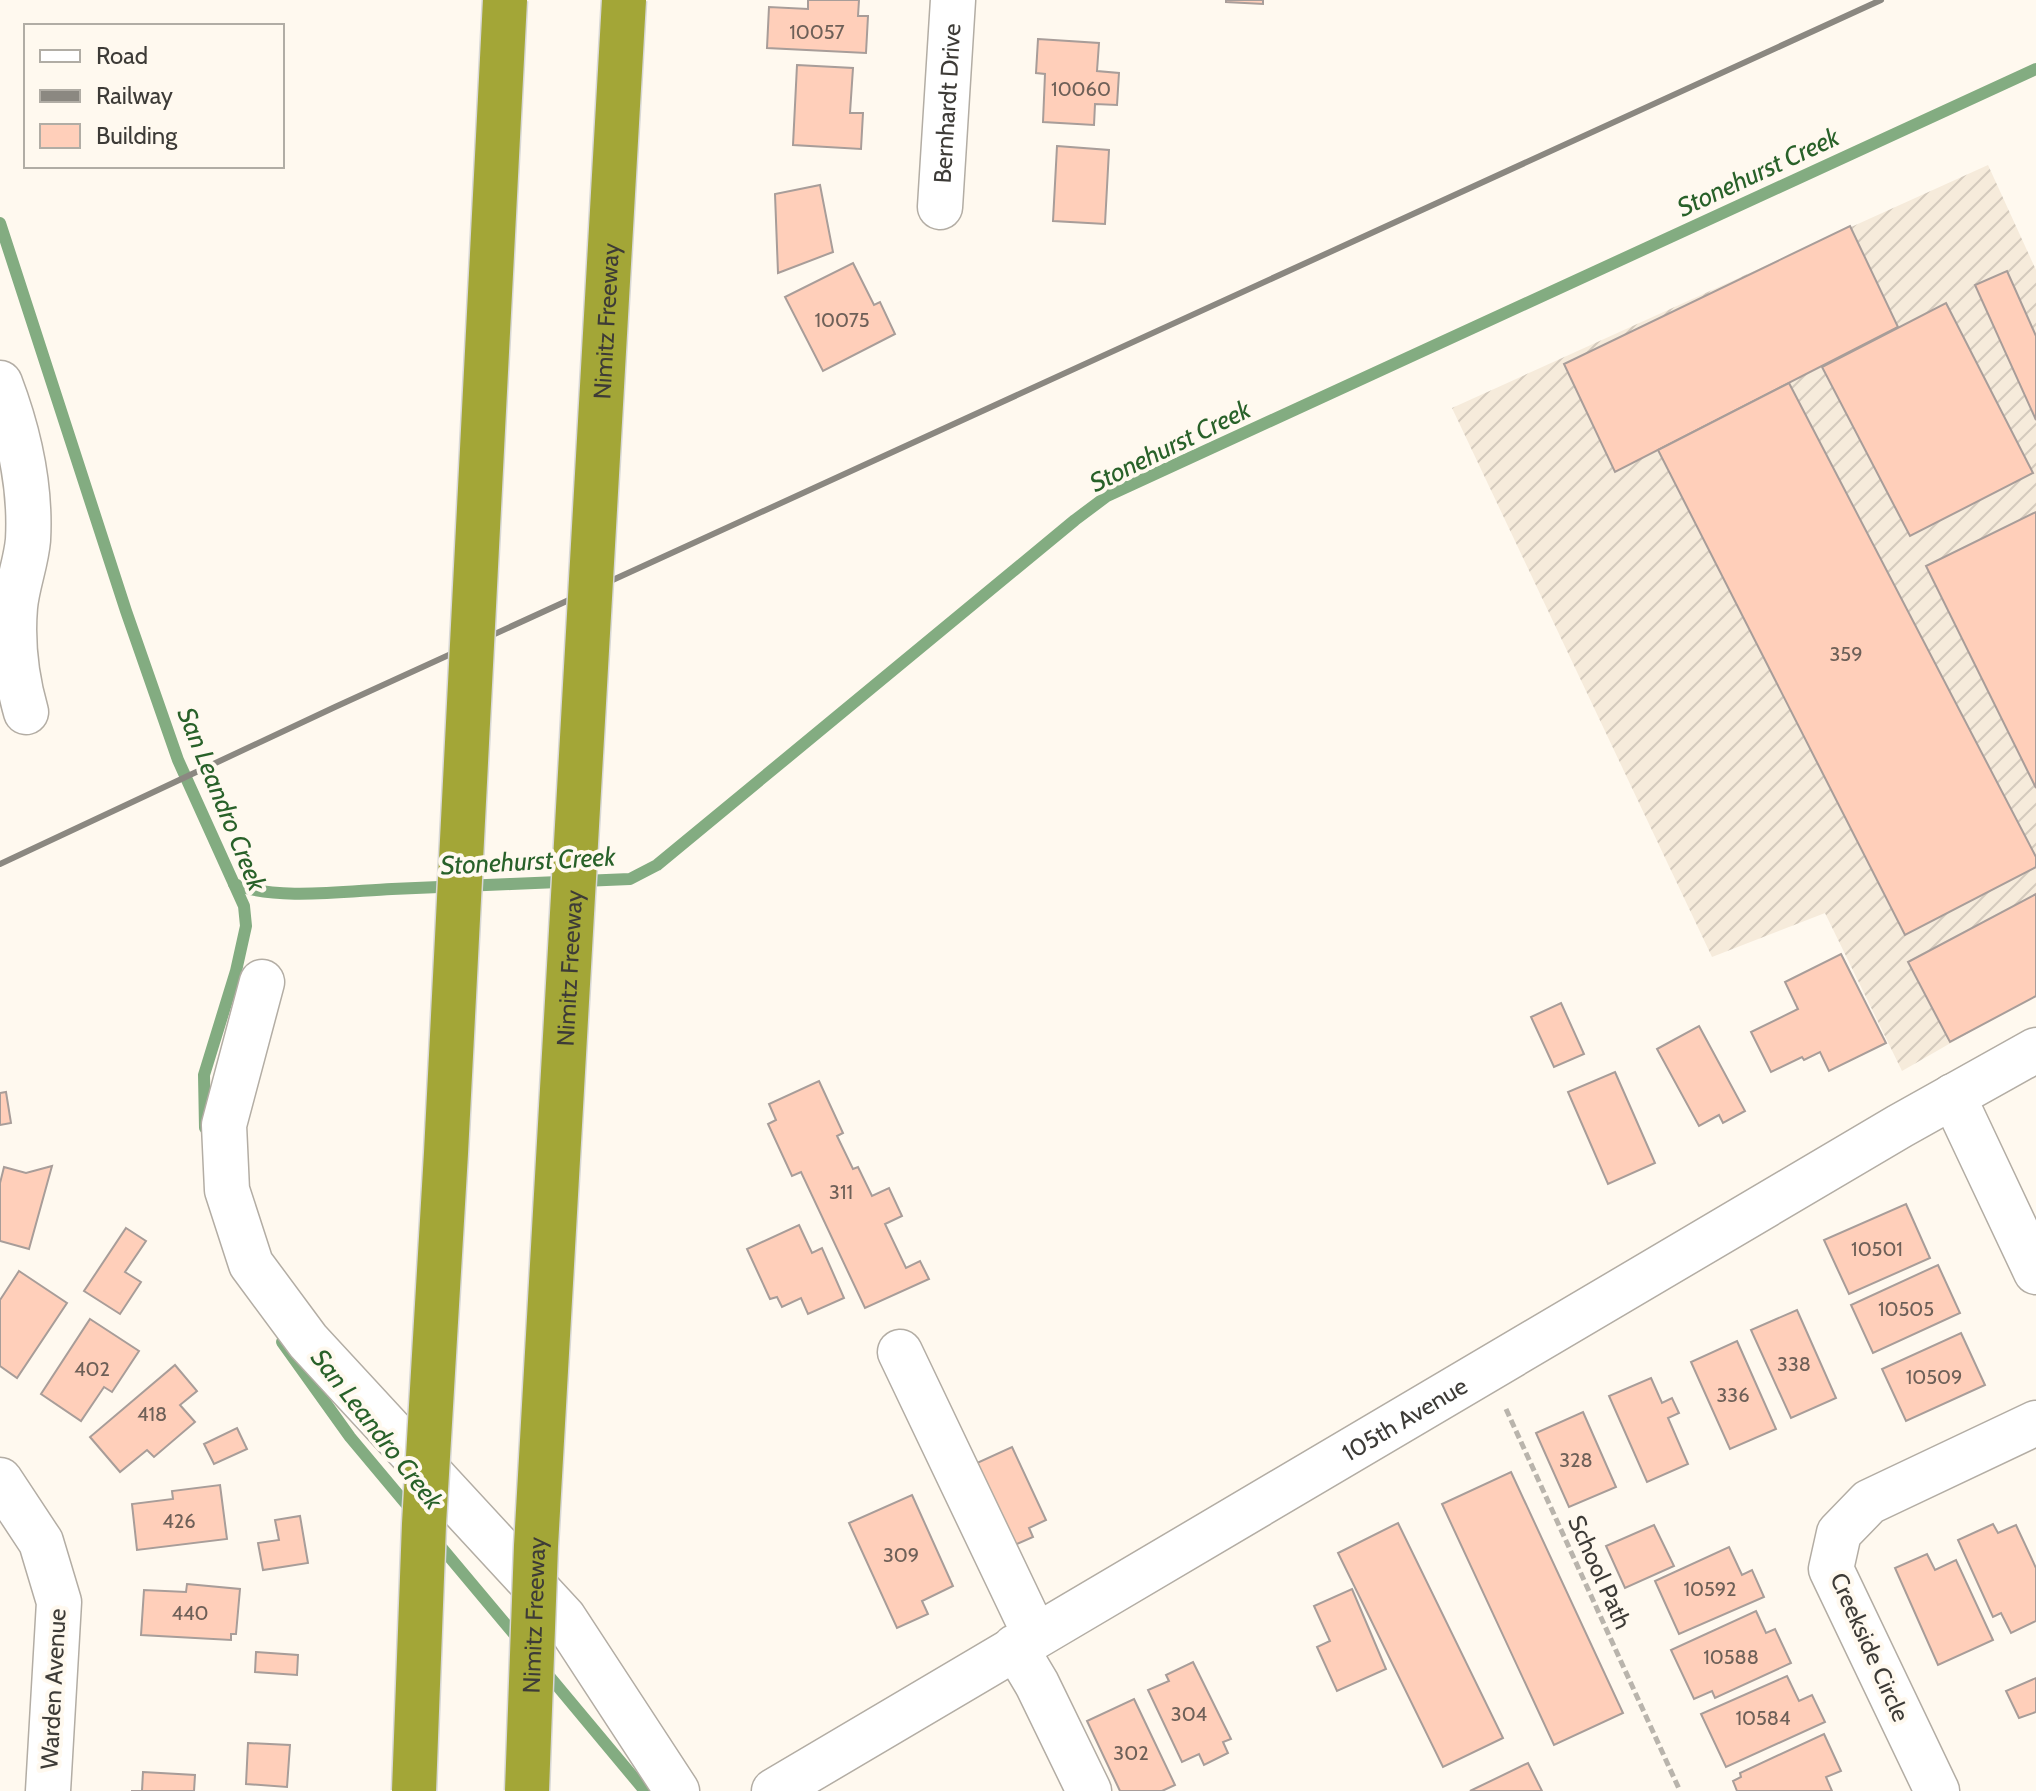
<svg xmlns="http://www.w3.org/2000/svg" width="2036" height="1791" font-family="Cabin,sans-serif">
  <defs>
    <pattern id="industrial-furrows" width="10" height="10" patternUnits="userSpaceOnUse" patternTransform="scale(2)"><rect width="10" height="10" fill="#f6ebdb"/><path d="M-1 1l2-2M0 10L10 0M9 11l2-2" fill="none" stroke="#d4cabd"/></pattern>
  </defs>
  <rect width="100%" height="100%" fill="#fff9ef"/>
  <path fill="url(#industrial-furrows)" d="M1988,165L2036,270V994L1902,1071L1825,913L1712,957L1452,408Z"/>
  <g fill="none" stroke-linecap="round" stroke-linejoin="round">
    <g stroke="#83ac81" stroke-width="12">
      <path d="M0,223L126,611L178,760L244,906L246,926L236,971L204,1075L205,1128"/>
      <path d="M234,884C275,901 347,891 392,889C471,886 551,882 630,879L657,865L1075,520L1107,496L2036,69"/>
      <path d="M282,1342L350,1437L412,1511"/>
      <path d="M436,1541L519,1640"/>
      <path d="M544,1670L645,1791"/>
    </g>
  </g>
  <g fill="#ffcfba" stroke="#a89d99" stroke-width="2">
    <path d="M808,0H859L858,16H868L866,53L767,48L769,7L808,9Z"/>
    <path d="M1226,0H1263V4L1226,2Z"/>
    <path d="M1038,39L1099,43L1097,71L1119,73L1117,105L1095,104L1094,125L1043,122L1045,74L1036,73Z"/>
    <path d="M797,65L853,68L850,113H863L861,149L793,145Z"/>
    <path d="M1057,146L1109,150L1105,224L1053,221Z"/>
    <path d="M820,185L833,252L778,273L775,194Z"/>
    <path d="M1850,226L1898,327L1615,472L1564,364Z"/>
    <path d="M853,263L874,305L880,302L895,334L823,371L785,297Z"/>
    <path d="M2007,271L2036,336V420L1975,285Z"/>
    <path d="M1946,303L2033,473L1910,536L1822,367Z"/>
    <path d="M1789,383L2036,857V867L1905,935L1658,450Z"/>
    <path d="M2036,512V788L1926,566Z"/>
    <path d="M2036,894V996L1950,1042L1908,962Z"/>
    <path d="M1841,954L1886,1043L1829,1071L1820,1052L1804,1060L1802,1057L1771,1072L1751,1032L1798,1009L1785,982Z"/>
    <path d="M1561,1003L1584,1054L1554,1067L1531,1017Z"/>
    <path d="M1699,1026L1745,1111L1723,1123L1719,1115L1699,1126L1657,1049Z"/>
    <path d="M1615,1072L1655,1163L1608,1184L1568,1092Z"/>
    <path d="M819,1081L843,1133L837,1136L853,1169L858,1167L872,1196L889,1188L902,1216L885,1224L906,1268L920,1261L929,1279L865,1308L801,1172L792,1176L768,1124L776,1120L769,1104Z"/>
    <path d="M6,1092L11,1123L0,1125V1093Z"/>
    <path d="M52,1166L29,1249L0,1241V1183L4,1167L26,1173Z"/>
    <path d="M1906,1204L1930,1258L1849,1294L1824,1240Z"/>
    <path d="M799,1225L812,1253L822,1248L844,1298L808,1314L801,1298L782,1307L777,1297L770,1299L747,1249Z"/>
    <path d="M126,1228L146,1241L125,1272L141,1282L120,1314L84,1291Z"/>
    <path d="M1938,1265L1960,1313L1873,1353L1851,1305Z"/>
    <path d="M19,1271L67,1303L17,1378L0,1366V1300Z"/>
    <path d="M1797,1310L1836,1398L1791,1418L1751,1330Z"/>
    <path d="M90,1319L139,1351L112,1392L104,1387L81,1421L41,1394Z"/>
    <path d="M1961,1333L1985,1385L1906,1421L1882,1369Z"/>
    <path d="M1737,1341L1776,1429L1730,1449L1691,1362Z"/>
    <path d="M175,1365L197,1391L180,1405L195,1422L154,1457L147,1450L120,1472L90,1437Z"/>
    <path d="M1651,1378L1662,1403L1672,1398L1679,1413L1668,1418L1688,1464L1647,1482L1609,1396Z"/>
    <path d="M1583,1412L1616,1487L1569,1507L1536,1433Z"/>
    <path d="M237,1428L247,1449L214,1464L204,1444Z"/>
    <path d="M1012,1447L1046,1520L1029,1528L1033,1537L1003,1550L966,1468Z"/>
    <path d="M1511,1472L1623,1713L1554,1745L1442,1504Z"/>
    <path d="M220,1485L227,1539L137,1550L132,1504L173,1499L172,1491Z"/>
    <path d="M912,1495L953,1586L922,1601L928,1614L897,1628L849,1523Z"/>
    <path d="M300,1516L308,1563L263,1570L258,1543L279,1540L275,1520Z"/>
    <path d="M1398,1523L1503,1738L1443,1767L1338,1553Z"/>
    <path d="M1993,1524L1998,1533L2016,1525L2036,1568V1621L2011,1633L2001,1613L1993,1617L1958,1540Z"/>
    <path d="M1654,1525L1674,1566L1625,1588L1606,1546Z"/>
    <path d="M1729,1547L1742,1575L1752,1570L1764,1597L1679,1634L1655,1581Z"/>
    <path d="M1927,1554L1935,1570L1956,1560L1993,1640L1938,1665L1895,1568Z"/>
    <path d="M187,1584L240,1589L236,1634H231V1640L141,1635L144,1590L186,1592Z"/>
    <path d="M1352,1589L1386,1669L1337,1691L1317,1647L1330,1641L1314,1606Z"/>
    <path d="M1756,1611L1766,1633L1775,1629L1791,1663L1715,1698L1712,1691L1694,1699L1671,1650Z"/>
    <path d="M256,1652L298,1655L297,1675L255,1672Z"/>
    <path d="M1193,1662L1231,1739L1223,1742L1228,1753L1204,1765L1199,1754L1182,1762L1148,1690L1169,1681L1166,1675Z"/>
    <path d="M1787,1676L1799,1701L1812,1695L1825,1722L1726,1767L1701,1714Z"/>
    <path d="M2036,1678V1712L2019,1718L2006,1691Z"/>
    <path d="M1134,1699L1175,1785L1162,1791H1120L1087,1721Z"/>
    <path d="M1824,1734L1841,1771L1826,1777L1832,1791H1737L1733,1781L1741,1777L1740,1773Z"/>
    <path d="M248,1743L290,1745L287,1787L246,1784Z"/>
    <path d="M1528,1763L1542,1791H1470Z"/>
    <path d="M143,1772L195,1775L194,1791H131H142Z"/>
  </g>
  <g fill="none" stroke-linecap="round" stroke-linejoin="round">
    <g stroke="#b3ada4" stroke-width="47">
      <g id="minor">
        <path id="s1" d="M940,207L953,0"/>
        <path d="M0,383C19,433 31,486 28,540C26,563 17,585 15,607C12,643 16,677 26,712"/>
        <path d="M262,982L224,1125L227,1190L251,1264L308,1341L564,1618L677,1791"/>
        <path d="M1953,1096L2036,1272"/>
        <path d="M900,1352L1035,1635"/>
        <path d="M0,1480L41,1542L59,1602L48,1791"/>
        <path d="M1015,1647L1037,1684L1089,1791"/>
        <path id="s2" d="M774,1791L1900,1126L2036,1050"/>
        <path d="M1937,1791L1831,1569L1839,1533L1869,1502L2036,1423"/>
      </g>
    </g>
    <path stroke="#b9b4ac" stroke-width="5" stroke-dasharray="8 4" stroke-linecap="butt" d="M1506,1409L1680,1791"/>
    <use href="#minor" stroke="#fff" stroke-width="44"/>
    <path stroke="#8b8881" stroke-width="6" d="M0,864L335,707L1881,0"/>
    <g stroke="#d8d8d7" stroke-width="47" stroke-linecap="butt">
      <g id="highway-bridge">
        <path d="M414,1791L424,1524L446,1153L505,0"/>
        <path id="s3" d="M527,1791L536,1546L624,0"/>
      </g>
    </g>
    <use href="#highway-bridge" stroke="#a3a637" stroke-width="44"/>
  </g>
  <g text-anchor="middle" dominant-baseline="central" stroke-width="8" stroke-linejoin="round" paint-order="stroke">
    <g font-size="20" fill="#6e6058">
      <text x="817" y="32">10057</text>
      <text x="1081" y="89">10060</text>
      <text x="842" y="320">10075</text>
      <text x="1846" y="654">359</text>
      <text x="841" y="1192">311</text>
      <text x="1877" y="1249">10501</text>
      <text x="1906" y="1309">10505</text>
      <text x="1794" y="1364">338</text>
      <text x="92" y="1369">402</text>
      <text x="1934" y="1377">10509</text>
      <text x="1733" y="1395">336</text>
      <text x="152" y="1414">418</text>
      <text x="1576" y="1460">328</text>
      <text x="179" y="1521">426</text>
      <text x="901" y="1555">309</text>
      <text x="1710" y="1589">10592</text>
      <text x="190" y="1613">440</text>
      <text x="1731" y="1657">10588</text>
      <text x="1189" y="1714">304</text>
      <text x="1763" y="1718">10584</text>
      <text x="1131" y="1753">302</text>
    </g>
    <g font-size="24" fill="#3d3b37" stroke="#fff9ef">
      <text stroke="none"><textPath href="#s1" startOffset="104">Bernhardt Drive</textPath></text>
      <text stroke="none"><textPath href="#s3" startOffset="1472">Nimitz Freeway</textPath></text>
      <text stroke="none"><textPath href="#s3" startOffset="824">Nimitz Freeway</textPath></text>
      <text stroke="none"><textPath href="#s2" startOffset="732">105th Avenue</textPath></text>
      <text transform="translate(1600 1572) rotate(66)">School Path</text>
      <text stroke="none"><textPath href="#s3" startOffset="176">Nimitz Freeway</textPath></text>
      <text transform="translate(1870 1647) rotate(66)">Creekside Circle</text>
      <text transform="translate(53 1689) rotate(-87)">Warden Avenue</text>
    </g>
    <g font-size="26" font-style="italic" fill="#286129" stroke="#fff9ef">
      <text transform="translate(1758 172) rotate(-25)">Stonehurst Creek</text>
      <text transform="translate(1170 446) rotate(-26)">Stonehurst Creek</text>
      <text transform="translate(222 799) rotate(68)">San Leandro Creek</text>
      <text transform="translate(528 861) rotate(-3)">Stonehurst Creek</text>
      <text transform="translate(377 1429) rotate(52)">San Leandro Creek</text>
    </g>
  </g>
  <rect x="24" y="24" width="260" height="144" fill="#fff9ef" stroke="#b1ada5" stroke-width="2"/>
  <rect x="40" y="50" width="40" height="12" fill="#ffffff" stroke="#b1ada5" stroke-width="2"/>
  <text x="96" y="64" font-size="24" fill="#3d3b37">Road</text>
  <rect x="40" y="90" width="40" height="12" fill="#8b8881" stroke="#b1ada5" stroke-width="2"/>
  <text x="96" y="104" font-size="24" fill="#3d3b37">Railway</text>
  <rect x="40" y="124" width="40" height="24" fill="#ffcfba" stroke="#b1ada5" stroke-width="2"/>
  <text x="96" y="144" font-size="24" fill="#3d3b37">Building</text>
</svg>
